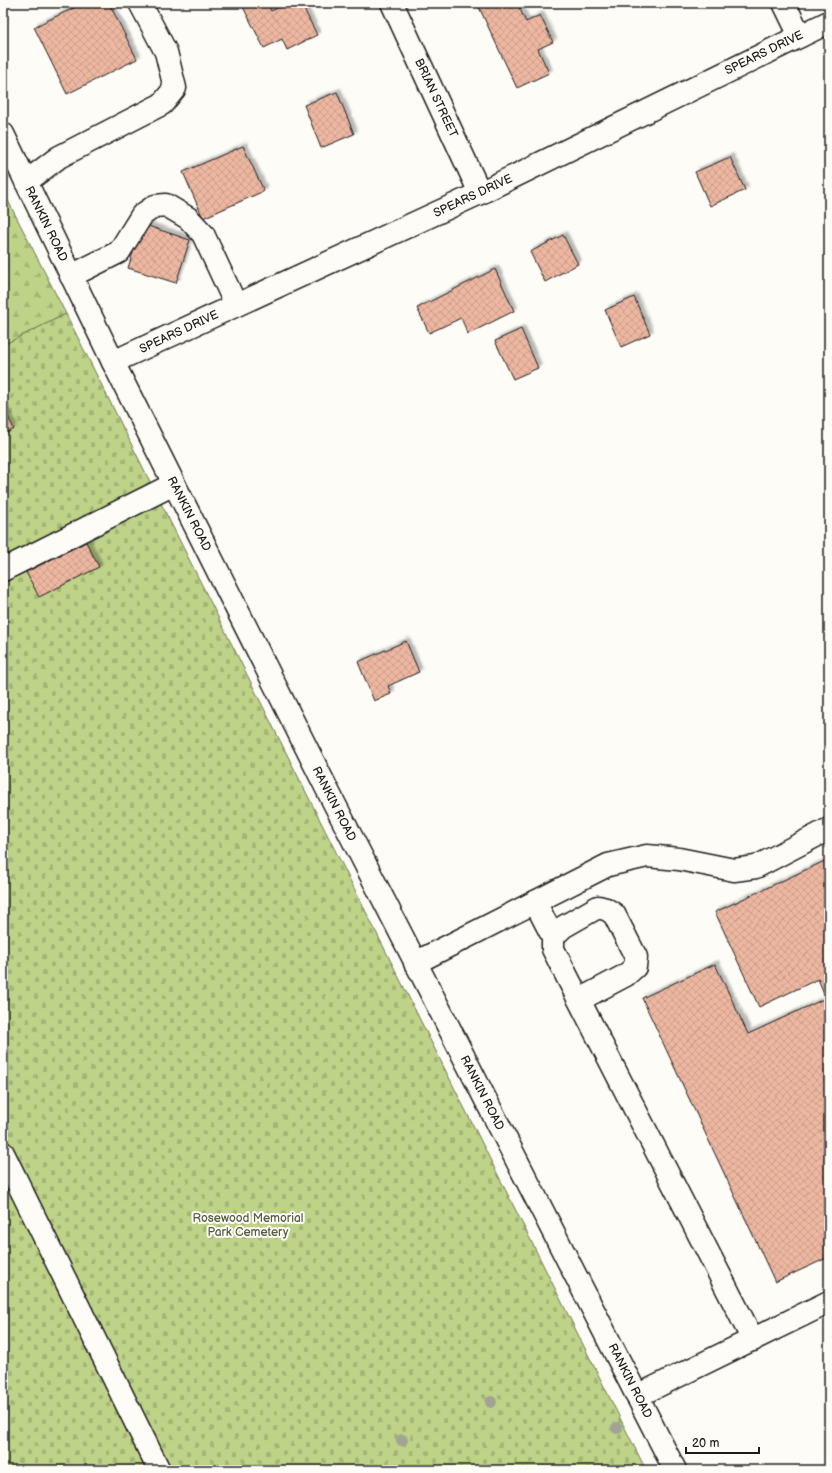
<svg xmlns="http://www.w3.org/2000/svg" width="832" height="1473" font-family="'Balsamiq Sans',sans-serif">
  <defs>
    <pattern id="forest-firs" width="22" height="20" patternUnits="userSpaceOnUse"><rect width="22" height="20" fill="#bed388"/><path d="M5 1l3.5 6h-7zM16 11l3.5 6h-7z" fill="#a3b575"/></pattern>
    <pattern id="cemetery-stones" width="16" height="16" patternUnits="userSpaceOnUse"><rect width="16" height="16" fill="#bed388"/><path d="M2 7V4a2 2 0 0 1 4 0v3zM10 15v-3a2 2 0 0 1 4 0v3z" fill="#a3b575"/></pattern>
    <pattern id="building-cross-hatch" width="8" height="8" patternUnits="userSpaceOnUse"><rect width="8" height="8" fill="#edb7a1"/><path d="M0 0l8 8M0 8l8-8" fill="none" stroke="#cb9d8a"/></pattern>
    <filter id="shadow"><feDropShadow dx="3.5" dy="-3.5" stdDeviation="1" flood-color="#0004"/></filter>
  </defs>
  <rect width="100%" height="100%" fill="#fdfcf7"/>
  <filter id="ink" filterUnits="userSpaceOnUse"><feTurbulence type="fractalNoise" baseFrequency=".025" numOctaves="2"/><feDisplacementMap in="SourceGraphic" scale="8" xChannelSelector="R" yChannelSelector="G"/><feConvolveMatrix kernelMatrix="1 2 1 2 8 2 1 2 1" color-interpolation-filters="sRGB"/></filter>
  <g filter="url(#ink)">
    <path fill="url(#forest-firs)" stroke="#6d7852" d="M3,191L66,314L3,345Z"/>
    <path fill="url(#cemetery-stones)" stroke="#6d7852" d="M66,314L646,1470H3V345Z"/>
    <g fill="url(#building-cross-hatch)" stroke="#1c1c1c" filter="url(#shadow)">
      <path d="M84,3H109L137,59L67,94L34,27Z"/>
      <path d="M241,3H267L271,11L288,3H301L317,35L287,50L282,39L264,48Z"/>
      <path d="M477,3H517L526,22L540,15L553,42L538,49L549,73L517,88Z"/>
      <path d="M337,92L354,134L321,148L304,105Z"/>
      <path d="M243,146L264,191L203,218L183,172Z"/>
      <path d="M730,157L745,190L710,206L695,172Z"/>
      <path d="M142,224L190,240L176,283L128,268Z"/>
      <path d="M563,235L578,264L545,282L530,252Z"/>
      <path d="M495,269L514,311L468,334L461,318L429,333L417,308Z"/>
      <path d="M634,297L650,334L621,347L605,310Z"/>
      <path d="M521,329L538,368L513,379L495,341Z"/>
      <path d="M3,407L14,429L3,435Z"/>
      <path d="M86,542L99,567L39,597L26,572Z"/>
      <path d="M406,641L419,672L388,686L391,694L374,701L358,662Z"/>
      <path d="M829,859V1257L775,1282L642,998L715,964L748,1034L826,998L818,979L759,1007L715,912Z"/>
    </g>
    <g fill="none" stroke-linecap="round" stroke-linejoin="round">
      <g stroke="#1c1c1c" stroke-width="25">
        <g id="minor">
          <path d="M392,3L480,193"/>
          <path d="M784,3L800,36"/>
          <path d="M3,134L113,362L330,795L675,1470"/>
          <path d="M26,182L59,157L162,104L175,88L166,52L140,3"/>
          <path d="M71,276L119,252L142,215L155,206L166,205L188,218L203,234L236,305"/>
          <path d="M113,362L480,193L829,22"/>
          <path d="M3,570L174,484"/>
          <path d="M535,902L553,937"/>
          <path d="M415,963L608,865L647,856L679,859L734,870L756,867L829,829"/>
          <path d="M579,1000L626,975L635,967L636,957L614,914L606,909L598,907L563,927L553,937V949L579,1000L753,1340"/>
          <path d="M3,1153L159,1470"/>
          <path d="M637,1396L829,1302"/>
        </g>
      </g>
      <use href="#minor" stroke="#fdfcf7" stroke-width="22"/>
    </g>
    <g fill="#a1a493">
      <circle cx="491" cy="1402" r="6"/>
      <circle cx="617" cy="1428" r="6"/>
      <circle cx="402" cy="1440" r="6"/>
    </g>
  </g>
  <g text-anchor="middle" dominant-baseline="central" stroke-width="4" stroke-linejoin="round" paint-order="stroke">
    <g font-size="12" fill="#1c1c1c" stroke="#fdfcf7">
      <text transform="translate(764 53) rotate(-26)">SPEARS DRIVE</text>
      <text transform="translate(436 98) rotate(65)">BRIAN STREET</text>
      <text transform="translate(473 196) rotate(-25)">SPEARS DRIVE</text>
      <text transform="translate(46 224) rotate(64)">RANKIN ROAD</text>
      <text transform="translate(179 332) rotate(-25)">SPEARS DRIVE</text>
      <text transform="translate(189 514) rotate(63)">RANKIN ROAD</text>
      <text transform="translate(334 804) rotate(63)">RANKIN ROAD</text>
      <text transform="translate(482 1093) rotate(63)">RANKIN ROAD</text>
      <text transform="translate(630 1381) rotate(63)">RANKIN ROAD</text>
    </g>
    <g font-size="12" fill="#555c42" stroke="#fdfcf7">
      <text x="248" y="1218">Rosewood Memorial<tspan x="248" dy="14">Park Cemetery</tspan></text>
    </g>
  </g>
  <rect width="832" height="1473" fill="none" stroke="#fdfcf7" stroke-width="16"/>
  <rect x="8" y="8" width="816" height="1457" fill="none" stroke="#1c1c1c" stroke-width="1.5" filter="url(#ink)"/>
  <path d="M686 1447v6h73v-6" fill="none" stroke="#1c1c1c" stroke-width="2"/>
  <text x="692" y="1447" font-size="12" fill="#1c1c1c" stroke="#fdfcf7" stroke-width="3" paint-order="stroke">20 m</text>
</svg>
